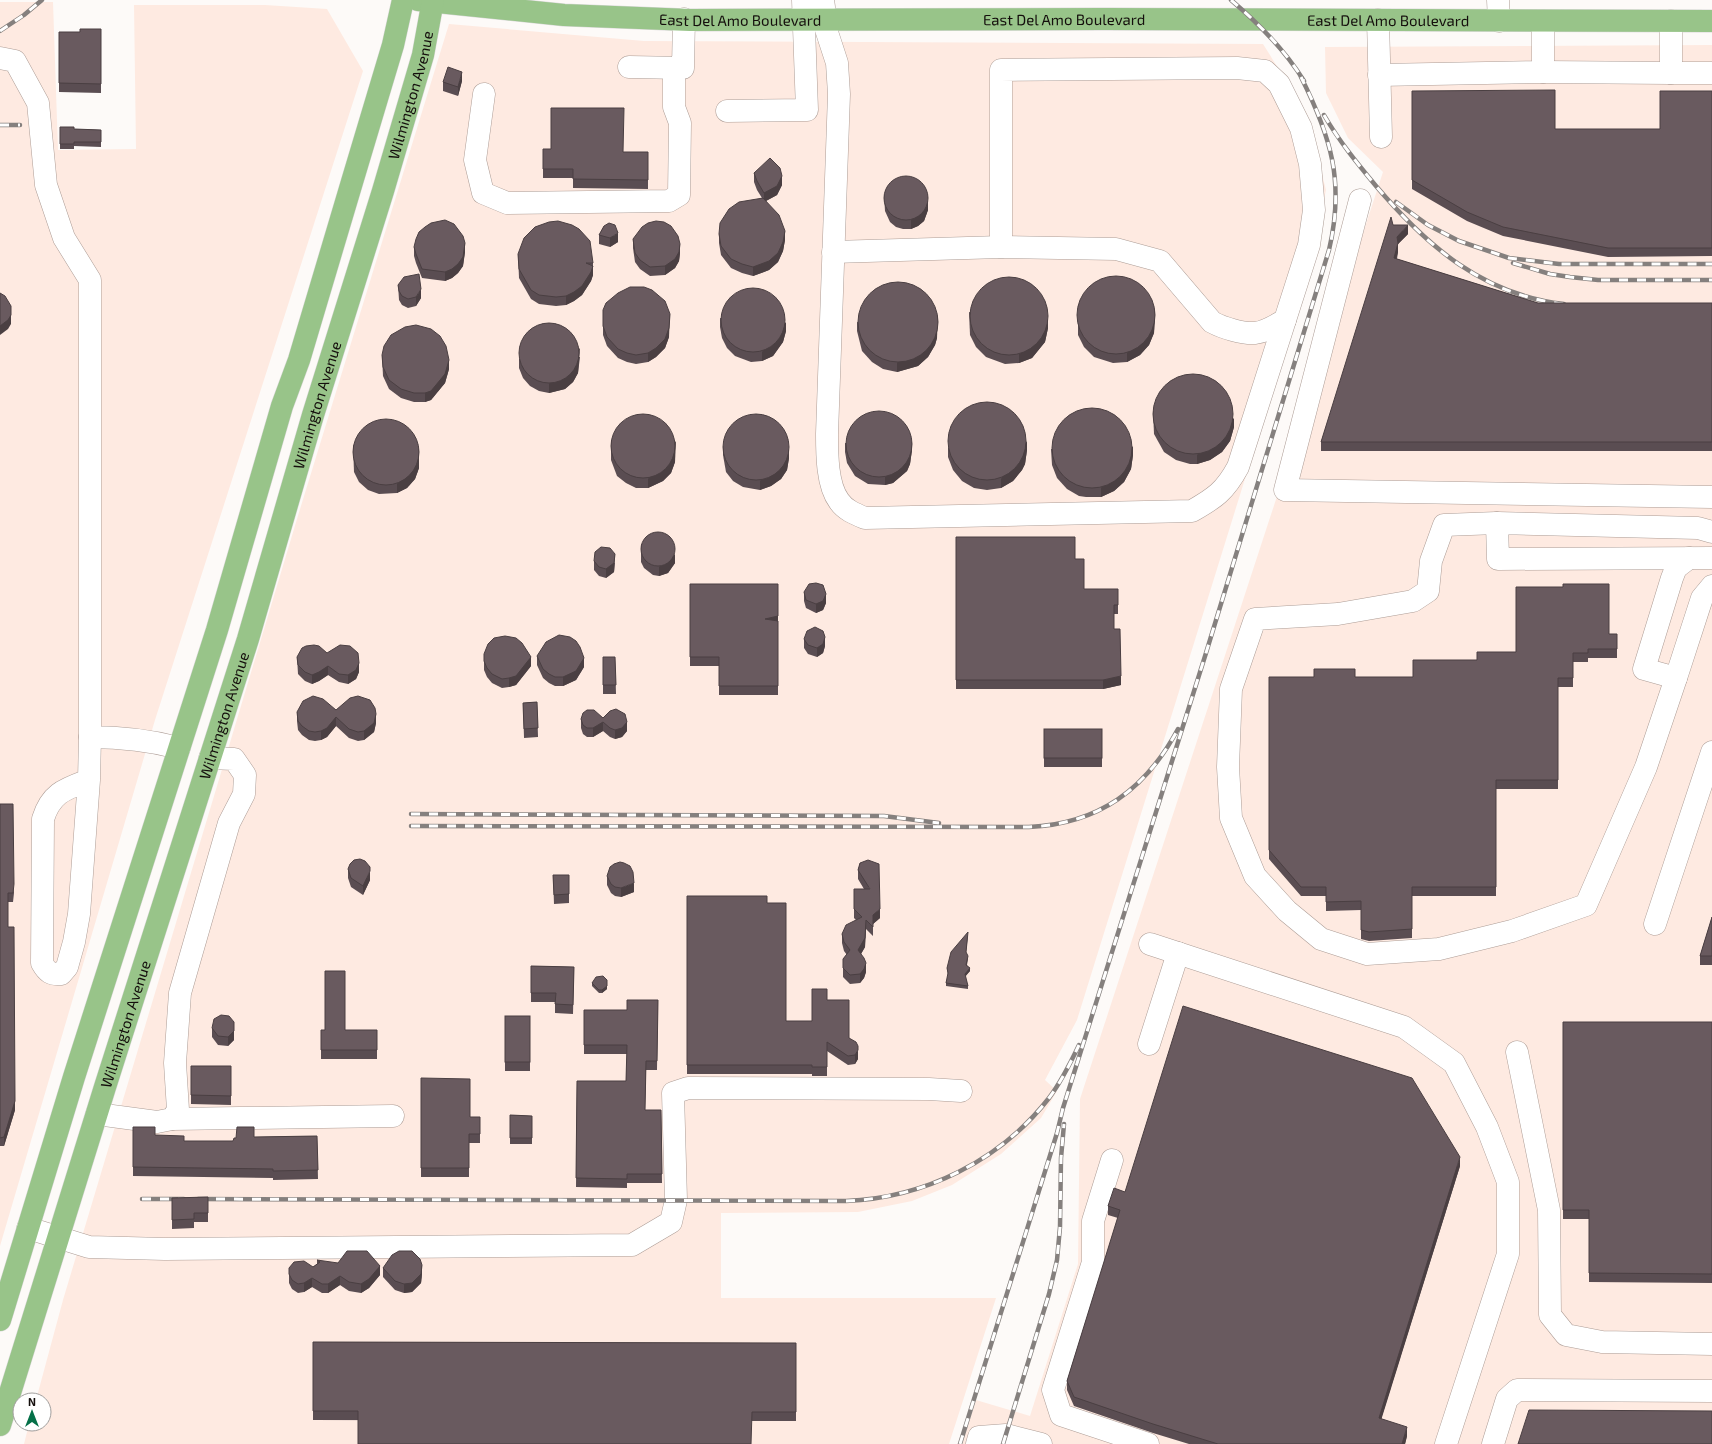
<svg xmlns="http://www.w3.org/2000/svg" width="1712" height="1444" font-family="'Exo 2',sans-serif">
  <rect width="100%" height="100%" fill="#fdfaf8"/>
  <g fill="#feeae1">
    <path d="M0,2H53L58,150L136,149L134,5H265L327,9L363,71L155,720L0,1246Z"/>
    <path d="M449,24L644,41L1263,44L1307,114L1326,190L1307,279L1077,1020L1045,1080L1057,1091L1041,1118L1001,1154L952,1185L912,1201L858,1212L721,1213V1298H996L949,1444H24L29,1424H44V1400H36L63,1300L297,519Z"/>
    <path d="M1712,45V1444H962L976,1400L1030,1416L1078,1264L1080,1099L1383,172L1348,138L1326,93L1325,47Z"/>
  </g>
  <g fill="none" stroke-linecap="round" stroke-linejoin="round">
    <g stroke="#ad9d96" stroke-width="23">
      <g id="minor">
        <path d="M823,0L824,7L823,20L837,63L839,94L827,434C827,454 827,485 839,501C845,510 855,514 865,518L1192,511C1215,498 1225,491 1238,467L1309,245L1314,210L1310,164L1301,128L1279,84L1265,71L1237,68L1001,70V247"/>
        <path d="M1498,0L1499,21"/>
        <path d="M1378,20L1381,137"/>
        <path d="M1671,21V73H1712"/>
        <path d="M0,58L15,61L38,103L46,185L64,238L90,280V737C121,737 149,740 179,748"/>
        <path d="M629,67L683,68L684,19"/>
        <path d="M1543,72L1671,73"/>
        <path d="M1379,75L1543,72V21"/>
        <path d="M484,94L475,160L483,193L507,203L669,201L679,195L680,123L674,107V68"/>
        <path d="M727,111L807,110L803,0"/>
        <path d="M1360,200L1285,490L1712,497"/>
        <path d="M833,252L1001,247L1116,249L1160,261L1212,322C1223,328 1243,334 1255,333C1266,332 1276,325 1285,320"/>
        <path d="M1497,523L1444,525L1431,561L1428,591L1413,601L1338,614L1255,619L1231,689L1228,767L1231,818L1255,876L1287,911L1321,939L1367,954L1439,949L1512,931L1586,905L1646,767L1676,678"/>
        <path d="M1712,532L1698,528L1497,523L1498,559L1712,558"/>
        <path d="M1689,558L1676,568L1672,578L1644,669L1676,678L1702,598L1712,586"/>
        <path d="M89,780C65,789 51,793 43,819L42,963C47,972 51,975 61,974L67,967L74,942L79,914L89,780L90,737"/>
        <path d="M1655,924L1712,752"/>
        <path d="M1150,944L1404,1027L1454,1063L1487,1127L1508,1182V1254L1446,1444"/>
        <path d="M1149,1044L1178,953"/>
        <path d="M1517,1052L1549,1210L1550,1315L1566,1335L1602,1342L1712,1344"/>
        <path d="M97,1114L157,1122L172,1119L178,1110L175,1063L180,993L229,823L244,794L245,775L234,759L210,758"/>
        <path d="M172,1119L393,1116"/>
        <path d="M1112,1160L1093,1221V1262L1053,1390L1061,1415L1148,1444"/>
        <path d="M28,1228L89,1247L165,1249L632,1245L671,1222L676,1200L673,1093L688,1088L929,1089L961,1091"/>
        <path d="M977,1444L979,1437L1006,1435L1041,1444"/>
        <path d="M1493,1444L1507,1399L1517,1390L1712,1391"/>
      </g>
    </g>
    <g stroke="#d9d8d8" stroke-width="23">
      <g id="major">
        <path id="s1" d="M418,0L564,15L690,20L1104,19L1712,21"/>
        <path d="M0,1320L74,1077L217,630L282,406L299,360L352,182L393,45L403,0"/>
        <path id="s2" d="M0,1425L105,1087L248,639L313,415L383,191L423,55L433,0"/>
      </g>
    </g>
    <use href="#minor" stroke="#fff" stroke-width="22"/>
    <use href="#major" stroke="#98c489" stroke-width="22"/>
    <g stroke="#85807e" stroke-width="4.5">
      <g id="rail">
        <path d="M1231,0C1258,23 1285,50 1304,81"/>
        <path d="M0,31L24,15L42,0"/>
        <path d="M1324,115C1339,141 1357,163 1376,186C1427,246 1483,295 1564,304"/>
        <path d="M0,125H20"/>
        <path d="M1396,202L1428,225L1459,241L1509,258L1559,264H1712"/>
        <path d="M1513,263L1550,274L1570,277L1598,280H1712"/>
        <path d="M411,814L884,816L939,823"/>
        <path d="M411,826L1029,827C1099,824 1146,789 1178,729"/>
        <path d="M142,1199H184"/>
        <path d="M198,1199L846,1201C924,1198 1000,1161 1049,1098C1061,1082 1070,1064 1079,1045"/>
        <path d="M960,1444L1057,1133L1063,1108L1206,653L1329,250C1345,182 1331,137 1301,77"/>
        <path d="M1003,1444L1049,1294L1057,1260L1060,1227L1061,1158L1064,1124"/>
      </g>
    </g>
    <use href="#rail" stroke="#fff" stroke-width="3" stroke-dasharray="9" stroke-linecap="butt"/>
  </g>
  <g fill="#5a4d52">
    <path d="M101,29V93L59,92V32H80Z"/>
    <path d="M462,81L458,96L443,91V82Z"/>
    <path d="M1412,91L1555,129H1660L1712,91V256L1608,257L1503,236L1467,221L1412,189Z"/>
    <path d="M60,127L74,129L101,130V147L74,146V149H60Z"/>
    <path d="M543,149L623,152H648V189L573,188V178H543Z"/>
    <path d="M754,173L782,185L777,195L766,201L785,240L783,251L778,262L769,270L753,276L742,273L731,268L721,255L719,243V234L762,198L757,190L754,182Z"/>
    <path d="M884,195L928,210L924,221L918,226L911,229H903L896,227L890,222L885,211Z"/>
    <path d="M1393,225L1408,234L1398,244V252L1397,259L1538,303H1712V451H1321V442Z"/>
    <path d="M604,226L618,242L610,247L599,244V235Z"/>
    <path d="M633,239L680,253L679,261L675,268L665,275L650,276L640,269L635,262L633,248Z"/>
    <path d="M414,247L465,252L463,266L458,273L452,278L445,281L422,278L416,263L414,256Z"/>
    <path d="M518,254L593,263V275L591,281L582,295L574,301L566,305L556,306L539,304L531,299L519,278Z"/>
    <path d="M398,285L421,298L416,306L408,308L402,305L399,300Z"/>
    <path d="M1078,305L1155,319L1154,333L1149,345L1140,355L1127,362L1113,363L1094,357L1084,347L1078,335Z"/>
    <path d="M603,310L669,337L665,348L656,357L648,362L636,364L627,362L618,358L607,346L603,335Z"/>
    <path d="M969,312L1048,328L1045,342L1032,358L1019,363L1005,364L986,357L976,347L970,335Z"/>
    <path d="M720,318L786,331L783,342L773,356L762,361L751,362L735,356L727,348L722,338L720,327Z"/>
    <path d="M857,322L937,338L935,345L928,357L918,366L897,372L883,369L872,362L862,351L857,331Z"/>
    <path d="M382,355L449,369L445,383L431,400L425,402H414L401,398L389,389L383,376Z"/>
    <path d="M580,357L578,373L573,382L565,389L549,393L539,391L530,386L523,378L519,368V359Z"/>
    <path d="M1153,411L1234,427L1230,441L1222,452L1210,460L1197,464H1190L1176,460L1164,452L1154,434Z"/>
    <path d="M611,440L675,462L671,473L663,481L648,488H636L626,483L617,476L611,460Z"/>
    <path d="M845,443L912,450L910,464L907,471L893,483L885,485L868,484L855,476L847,463L845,452Z"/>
    <path d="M353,445L419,468L415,479L407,488L397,493L379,494L368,490L359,482L354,472Z"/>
    <path d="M723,446L789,458L787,470L781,479L771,486L760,490L743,487L733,481L726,472L723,455Z"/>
    <path d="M948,448L1027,450L1025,464L1022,470L1013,481L1001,488L987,490L974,488L962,481L953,470L948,457Z"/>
    <path d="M1051,449L1133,455L1131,469L1124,482L1114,491L1101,497H1086L1079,496L1067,489L1057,478L1052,465Z"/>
    <path d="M956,537L1075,559L1084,589H1118V614H1114V629L1121,685L1103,689H956Z"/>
    <path d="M641,544L675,563L668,573L659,576L653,575L644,568L641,562Z"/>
    <path d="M594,561L615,563L614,572L606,578L599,576L594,570Z"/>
    <path d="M690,584H778V695H719V666H690Z"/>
    <path d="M1563,587L1609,634H1617V658H1588V662H1573V687H1558V789H1496V896H1412V938L1369,941L1361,939V910L1326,911V896H1301L1269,859V677H1413L1477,660L1516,652Z"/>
    <path d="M804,592L826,603L823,610L816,613L806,608L804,601Z"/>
    <path d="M804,639L825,646L823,653L817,657L808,654L804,648Z"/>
    <path d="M327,653L359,672L356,679L348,684L339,682L328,675L319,681L312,684L305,681L298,674L297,657Z"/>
    <path d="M484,654L531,666L516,685L509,687L502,688L492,683L487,677L484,670Z"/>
    <path d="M537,656L584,667L576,680L563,686H555L549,683L543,678L537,665Z"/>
    <path d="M603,657H615L616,694H603Z"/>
    <path d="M537,702L538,737L524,738L523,703Z"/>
    <path d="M336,710L376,723L374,732L364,740L358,741L349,738L336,726L327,737L321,740L315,741L309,740L302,735L298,730L297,721V712Z"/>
    <path d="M603,718L627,731L622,737L615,739L610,737L603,731L593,737H587L583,734L581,728V719Z"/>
    <rect x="1044" y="729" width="58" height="38"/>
    <path d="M0,804L14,893L13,902H8V927L15,1110L4,1146H0Z"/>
    <path d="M860,863L880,918L873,924V936L866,929L865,947L861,954L866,972L864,978L860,983L850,984L843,977V959L847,955L844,951L842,943V934L856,920L854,918V889H864L858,879V870Z"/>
    <path d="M348,869L370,880L363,895L351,887L348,878Z"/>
    <path d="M553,875H569V903L554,904Z"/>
    <path d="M607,876L634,892L621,897L615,896L611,893L607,885Z"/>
    <path d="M687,896L767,903L786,1021H812L827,1000L849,1038L858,1059L855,1064L848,1065L827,1051V1076H812V1074H687Z"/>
    <path d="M1712,917V965H1700V956Z"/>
    <path d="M968,935L966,953L968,959L967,965L970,971L965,976L968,986V989L946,986V983L948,975L947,968Z"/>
    <path d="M531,966L574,967L573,1014L555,1013V1002H531Z"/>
    <path d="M607,980V989L602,993H599L592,986V983Z"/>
    <path d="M658,1000L657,1070H646L645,1110H661L662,1183H627V1188L576,1187L577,1081H626L627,1054H584V1010H627Z"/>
    <rect x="505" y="1016" width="25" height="55"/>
    <path d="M1563,1022H1712V1283L1589,1282V1219H1563Z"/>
    <path d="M212,1028L234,1031V1040L228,1046L218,1045L212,1037Z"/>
    <rect x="321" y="1030" width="56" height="29"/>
    <path d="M191,1066H231V1105L191,1104Z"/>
    <path d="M421,1078L470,1117H480V1143H469V1177H421Z"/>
    <path d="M510,1115L532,1116V1144H510Z"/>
    <path d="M133,1127L155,1135L184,1141H233L254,1137L317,1136L318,1179L273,1180V1178L133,1176Z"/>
    <path d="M1460,1166L1381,1419L1407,1436L1405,1444H1189L1153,1433L1074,1406L1067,1390V1381L1118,1218L1108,1215V1206L1125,1192Z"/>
    <path d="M208,1197V1222H194V1228L172,1229V1198Z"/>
    <path d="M317,1260L380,1275L369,1288L361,1293L349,1291L340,1285L328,1293H322L312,1287L304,1292L298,1293L292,1289L289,1283V1268L313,1267L317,1264Z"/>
    <path d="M383,1268L422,1274L421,1283L412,1292L404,1293L395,1290L383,1277Z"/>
    <path d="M313,1342L796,1343V1421L313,1420Z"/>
  </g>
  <g fill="#4a3f42">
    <path d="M462,72V81L458,96V87Z"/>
    <path d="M782,176V185L777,195L764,202V193Z"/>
    <path d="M928,201V210L924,221L918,226L911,229V220Z"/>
    <path d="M1408,225V234L1398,244V252L1394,267V258L1397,237Z"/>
    <path d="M785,231V240L783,251L778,262L769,270L753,276V267Z"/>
    <path d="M618,233V242L610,247V238Z"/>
    <path d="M465,243V252L463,266L458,273L452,278L445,281V272Z"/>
    <path d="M680,244V253L679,261L675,268L665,275V266Z"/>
    <path d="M593,266V275L591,281L582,295L574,301L566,305V296Z"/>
    <path d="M421,289V298L416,306V297Z"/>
    <path d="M11,306V324L8,329L0,335V326Z"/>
    <path d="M1155,310L1154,333L1149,345L1140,355L1127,362V353Z"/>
    <path d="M670,314L669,337L665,348L656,357L648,362V353Z"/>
    <path d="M938,315L937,338L935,345L928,357L918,366L897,372V363Z"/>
    <path d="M1048,319V328L1045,342L1032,358L1019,363V354Z"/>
    <path d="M786,322V331L783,342L773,356L762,361V352Z"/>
    <path d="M580,348L578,373L573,382L565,389L549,393V384Z"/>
    <path d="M449,360V369L445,383L431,400L425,402V393Z"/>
    <path d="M1234,418V427L1230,441L1222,452L1210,460L1197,464V455Z"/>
    <path d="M676,441L675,462L671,473L663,481L648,488V479Z"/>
    <path d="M912,441V450L910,464L907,471L893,483L885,485V476Z"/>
    <path d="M1027,441V450L1025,464L1022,470L1013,481L1001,488V479Z"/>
    <path d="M1133,446V455L1131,469L1124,482L1114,491L1101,497V488Z"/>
    <path d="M419,448V468L415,479L407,488L397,493V484Z"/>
    <path d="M789,449V458L787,470L781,479L771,486L760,490V481Z"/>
    <path d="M615,554L614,572L606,578V569Z"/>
    <path d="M675,554V563L668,573L659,576V567Z"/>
    <path d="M826,594V603L823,610L816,613V604Z"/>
    <path d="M778,616V695V625L765,619Z"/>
    <path d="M825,637V646L823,653L817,657V648Z"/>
    <path d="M531,657V666L516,685L509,687V678Z"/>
    <path d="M584,658V667L576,680L563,686V677Z"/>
    <path d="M359,663V672L356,679L348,684V675Z"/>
    <path d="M328,666V675L319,681L312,684V675Z"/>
    <path d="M1121,676V685L1103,689V680Z"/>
    <path d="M376,714V723L374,732L364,740V731Z"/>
    <path d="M336,717V726L327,737L321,740V731Z"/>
    <path d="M603,722V731L593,737V728Z"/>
    <path d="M627,722V731L622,737L615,739V730Z"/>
    <path d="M370,871V880L363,895V886Z"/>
    <path d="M634,883V892L621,897V888Z"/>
    <path d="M880,909V918L873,924V915Z"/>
    <path d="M866,920L865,947L858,959V950Z"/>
    <path d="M866,963V972L864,978L860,983V974Z"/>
    <path d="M970,968V971L965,977V974Z"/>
    <path d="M607,986V989L602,993V990Z"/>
    <path d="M234,1022V1040L228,1046V1037Z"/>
    <path d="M858,1050V1059L855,1064V1055Z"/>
    <path d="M15,1101V1110L4,1146V1137Z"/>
    <path d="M1460,1157V1166L1379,1427V1418Z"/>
    <path d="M422,1265V1274L421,1283L412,1292L404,1293V1284Z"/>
    <path d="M380,1266V1275L369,1288L361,1293V1284Z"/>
    <path d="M340,1276V1285L328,1293V1284Z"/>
    <path d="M312,1278V1287L304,1292V1283Z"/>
    <path d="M1407,1427V1436L1405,1444H1402Z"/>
  </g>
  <g fill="#695a5f" stroke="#4a3f42">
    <path d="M80,29H101V84L59,83V32H80Z"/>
    <path d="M448,67L462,72L458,87L443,82Z"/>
    <path d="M1555,90V129H1660V91H1712V248H1608L1503,227L1467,212L1412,180V91Z"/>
    <path d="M551,108H624L623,152H648V180L573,179V169H543V149H551Z"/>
    <path d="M60,127H74V129L101,130V142H74V144H60Z"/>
    <path d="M770,158L780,168L782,176L777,186L764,193L757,181L754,173Z"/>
    <circle cx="906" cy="198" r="22"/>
    <path d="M763,198L779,215L785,231L783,242L778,253L769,261L753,267L742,264L731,259L721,246L719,234L720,223L729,209L739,202Z"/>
    <path d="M1391,217L1393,225H1408L1397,237L1398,243L1394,258L1538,303H1712V442H1321Z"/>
    <path d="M445,220L454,224L463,236L465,243L463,257L458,264L452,269L445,272L422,269L416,254L414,247L416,239L419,232L425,227L431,223Z"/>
    <path d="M558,221L572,225L579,229L590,241L593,263H586L593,266L591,272L582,286L574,292L566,296L556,297L539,295L531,290L519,269L518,254L524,238L535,227L549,222Z"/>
    <path d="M656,221L664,222L671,226L678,236L680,244L679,252L675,259L665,266L650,267L640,260L635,253L633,239L642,227L648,223Z"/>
    <path d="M609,223L615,225L618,233L610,238L599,235L604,226Z"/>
    <path d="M419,274L421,289L416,297L408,299L402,296L399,291L398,285L404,277Z"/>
    <circle cx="1116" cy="315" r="39"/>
    <circle cx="1009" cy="316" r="39"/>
    <circle cx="898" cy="322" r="40"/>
    <path d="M630,287H644L652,290L665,301L670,314L669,328L665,339L656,348L648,353L636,355L627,353L618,349L607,337L603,326V310L606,303L618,293Z"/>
    <circle cx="753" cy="320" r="32"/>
    <path d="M0,293L5,296L11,306V315L8,320L0,326Z"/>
    <circle cx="549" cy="353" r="30"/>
    <path d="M416,325L431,329L440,336L446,346L449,360L445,374L431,391L425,393H414L401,389L389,380L383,367L382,355L384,346L391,335L405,327Z"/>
    <circle cx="1193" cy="414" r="40"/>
    <circle cx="987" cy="441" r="39"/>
    <circle cx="1092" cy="448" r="40"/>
    <circle cx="879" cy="444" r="33"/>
    <circle cx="643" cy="446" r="32"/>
    <circle cx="756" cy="447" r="33"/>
    <circle cx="386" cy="452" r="33"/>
    <circle cx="658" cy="549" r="17"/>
    <path d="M956,537H1075V559H1084V589H1118V605H1114V629H1120L1121,676L1103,680H956Z"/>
    <path d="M601,547L610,548L615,554L614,563L606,569L599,567L594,561L595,552Z"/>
    <path d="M816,583L823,585L826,594L823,601L816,604L806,600L804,592L809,584Z"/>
    <path d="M690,584H778V616L765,619L778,621V686H719V657H690Z"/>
    <path d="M1563,584H1609V634H1617V649H1588V653H1573V678H1558V780H1496V887H1412V929L1369,932L1361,930V901L1326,902V887H1301L1269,850V677H1314V669H1355V677H1413V660H1477V652H1516V587H1563Z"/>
    <path d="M815,627L823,631L825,637L823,644L817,648L808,645L804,639L807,631Z"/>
    <path d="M559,635L570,637L576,641L580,647L584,658L576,671L563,677H555L549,674L543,669L537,656L546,642Z"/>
    <path d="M505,636L516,638L522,643L531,657L516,676L509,678L502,679L492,674L487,668L484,661V654L488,644L494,638Z"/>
    <path d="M314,645L319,646L327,653L340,645L350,646L358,653L359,663L356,670L348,675L339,674L328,666L319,672L312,675L305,672L298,665L297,657L302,648L306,646Z"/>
    <path d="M603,657H615L616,685H603Z"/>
    <path d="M313,696L323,699L336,710L350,698L358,696L370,700L375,708L376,714L374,723L364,731L358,732L349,729L336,717L327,728L321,731L315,732L309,731L302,726L298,721L297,712L303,701Z"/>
    <path d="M537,702L538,728L524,729L523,703Z"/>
    <path d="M616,709L625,714L627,722L622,728L615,730L610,728L603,722L593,728H587L583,725L581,719L583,713L587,710H594L603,718L610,711Z"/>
    <rect x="1044" y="729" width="58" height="29"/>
    <path d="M0,804H13L14,884L13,893H8V927H14L15,1101L4,1137L0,1138Z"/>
    <path d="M360,859L365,861L370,867V871L363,886L351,878L348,869L350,864L354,860Z"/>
    <path d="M868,860L879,864L880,909L873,915V927L866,920L865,938L858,950L864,958L866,963L864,969L860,974L850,975L843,968V959L850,950L844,942L842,934L846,925L862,917L854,909V889H870L858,870L860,863Z"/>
    <path d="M620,862L624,863L630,866L633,872L634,883L621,888L615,887L611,884L607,876L610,867L614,864Z"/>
    <path d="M553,875H569V894L554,895Z"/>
    <path d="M687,896H767V903H786V1021H812V989H827V1000H849V1038L856,1042L858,1046V1050L855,1055L848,1056L827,1042V1067H812V1065H687Z"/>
    <path d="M1712,917V956H1700Z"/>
    <path d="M968,932L966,952L968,956L966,965L970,968L965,974L968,986L946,983L948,973L947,968L951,952Z"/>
    <path d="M531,966L574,967L573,1005L555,1004L556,993H531Z"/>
    <path d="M325,971H345V1030H377V1050H321V1030H325Z"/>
    <path d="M603,976L607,980V986L602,990H599L592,983L596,977Z"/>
    <path d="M627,1000H658L657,1061H646L645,1110H661L662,1174H627V1179L576,1178L577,1081H626L627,1045H584V1010H627Z"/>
    <path d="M1183,1006L1412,1078L1460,1157L1379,1418L1407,1427L1402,1444H1218L1153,1424L1074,1397L1067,1381L1120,1210L1108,1206L1114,1188L1125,1192Z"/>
    <path d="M221,1015L229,1016L234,1022V1031L228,1037L218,1036L212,1028L214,1019Z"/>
    <rect x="505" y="1016" width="25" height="46"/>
    <path d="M1563,1022H1712V1274L1589,1273V1210H1563Z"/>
    <path d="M191,1066H231V1096L191,1095Z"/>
    <path d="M421,1078L470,1079V1117H480V1134H469V1168H421Z"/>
    <path d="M510,1115L532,1116V1138H510Z"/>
    <path d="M133,1127H155V1135L184,1136V1141H233L234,1138H236L237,1127H254V1137L317,1136L318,1170L273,1171V1169L133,1167Z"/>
    <path d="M208,1197V1213H194V1219L172,1220V1198Z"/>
    <path d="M347,1251H367L380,1266L369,1279L361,1284L349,1282L340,1276L328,1284H322L312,1278L304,1283L298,1284L292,1280L289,1274V1268L294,1262L304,1261L313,1267L320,1262L317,1260L338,1263Z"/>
    <path d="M399,1251H412L420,1259L422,1265L421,1274L412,1283L404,1284L395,1281L383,1268L392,1255Z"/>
    <path d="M313,1342L796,1343V1412H752L751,1444H358V1411H313Z"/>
    <path d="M1529,1410L1712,1411V1444H1518Z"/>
  </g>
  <g text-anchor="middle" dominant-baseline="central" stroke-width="4" stroke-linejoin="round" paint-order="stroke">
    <g font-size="15" fill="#140e0c" stroke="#fff">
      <text stroke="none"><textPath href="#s1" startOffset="323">East Del Amo Boulevard</textPath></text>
      <text stroke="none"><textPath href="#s1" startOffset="647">East Del Amo Boulevard</textPath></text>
      <text stroke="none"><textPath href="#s1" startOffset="971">East Del Amo Boulevard</textPath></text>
      <text stroke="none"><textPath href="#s2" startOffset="1392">Wilmington Avenue</textPath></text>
      <text stroke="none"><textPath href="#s2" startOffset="1068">Wilmington Avenue</textPath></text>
      <text stroke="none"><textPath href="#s2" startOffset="744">Wilmington Avenue</textPath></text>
      <text stroke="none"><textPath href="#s2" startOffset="420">Wilmington Avenue</textPath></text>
    </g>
  </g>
  <g transform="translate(32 1412)"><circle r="19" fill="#ffffff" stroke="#a19f9e"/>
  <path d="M0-3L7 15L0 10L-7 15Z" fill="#057048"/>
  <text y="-6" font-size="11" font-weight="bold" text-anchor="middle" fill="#140e0c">N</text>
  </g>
</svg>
